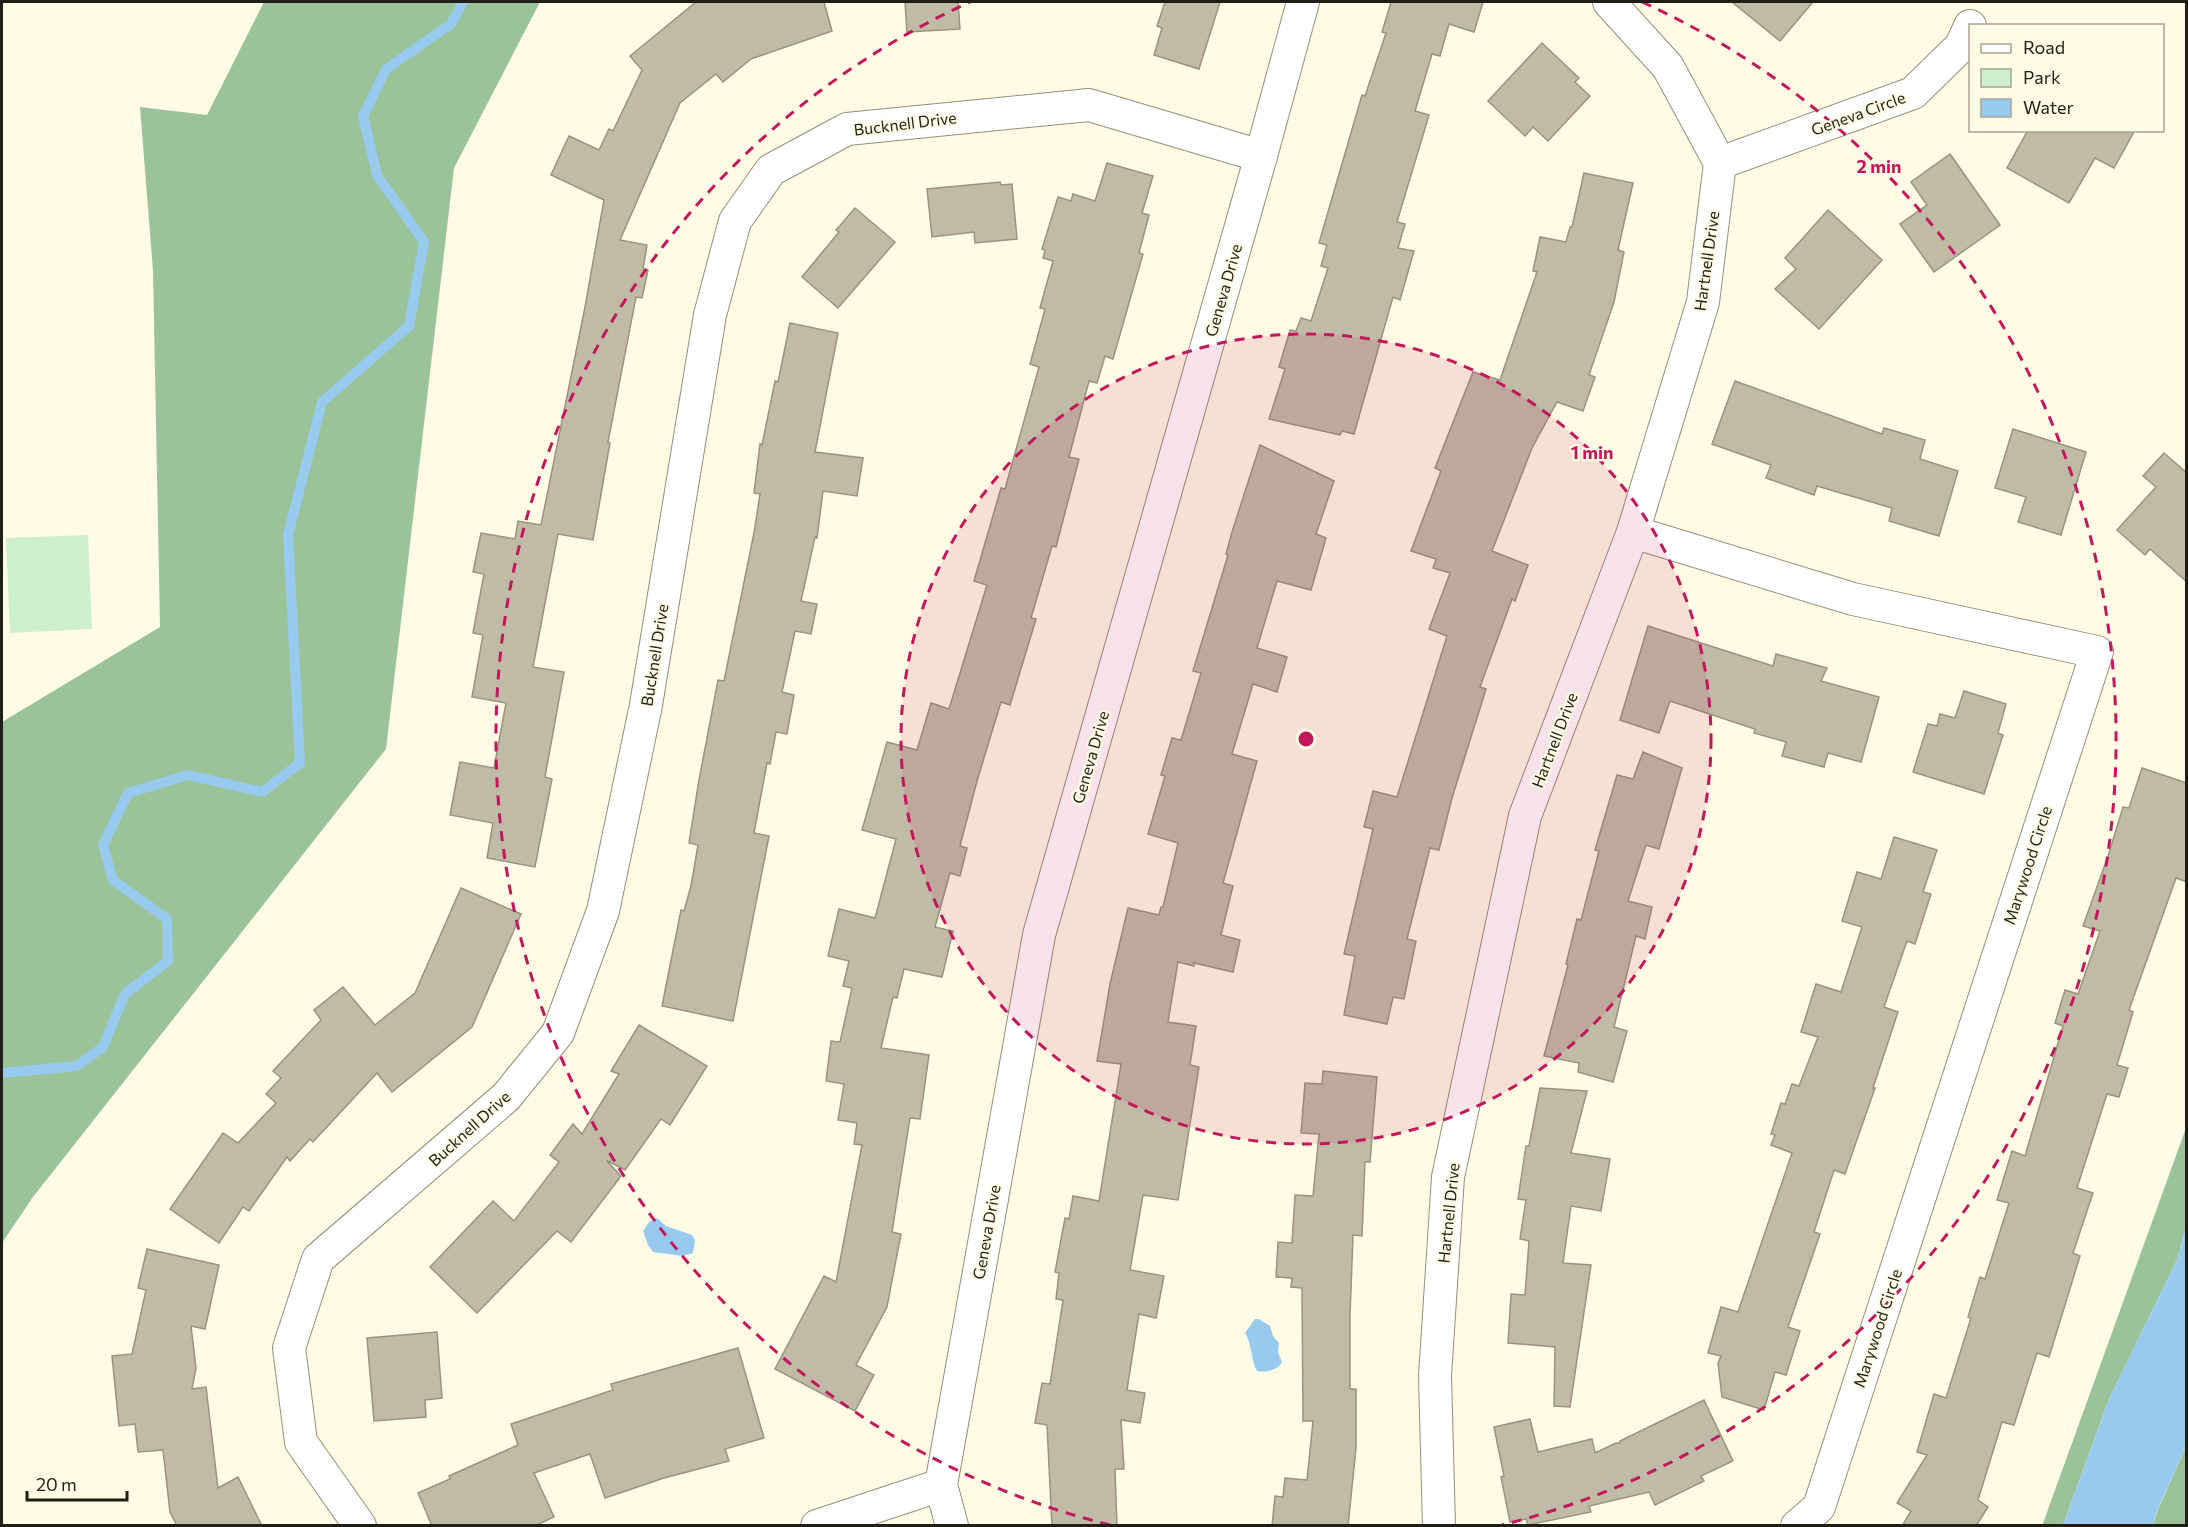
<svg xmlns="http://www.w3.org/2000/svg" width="2188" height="1527" font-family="Commissioner,sans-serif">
  <rect width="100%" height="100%" fill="#fffbe5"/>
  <path fill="#ceefce" d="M88,535L92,629L10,633L6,538Z"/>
  <g fill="#9ac39a">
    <path d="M264,2H540L454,168L386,749L33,1197L2,1243V722L160,627L153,271L140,107L207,115Z"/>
    <path d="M2186,1128V1227L2177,1260L2109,1399L2063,1525L2042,1526Z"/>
    <path d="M2186,1446V1525L2153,1526L2157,1512Z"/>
  </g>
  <g fill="#97caee">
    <path d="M657,1218L666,1226L692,1235L695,1240L693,1253L683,1256L653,1252L648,1245L643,1231L649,1222Z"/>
    <path d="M2186,1227V1446L2157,1511L2153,1525H2063L2109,1399L2177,1260Z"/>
    <path d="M1255,1319H1259L1270,1326L1273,1336L1279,1343L1278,1352L1282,1362C1278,1370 1266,1373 1257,1371C1251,1361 1252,1343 1245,1333Z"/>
  </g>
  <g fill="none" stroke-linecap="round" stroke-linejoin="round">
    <path stroke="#97caee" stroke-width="10" d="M2,1073L77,1066L103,1047L125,994L168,961L167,919L113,880L103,845L128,793L188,775L262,792L300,763L288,535L322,402L409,326L424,242L377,175L363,116L386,69L451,24L463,2"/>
  </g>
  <g fill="#bfbba6" stroke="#979480" stroke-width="1.5">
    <path d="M696,2H824L832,31L751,59L723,82L716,74L680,103L620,240L647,245L643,269L648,270L642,298L636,297L608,442L610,443L593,540L558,534L533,667L564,672L545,777L552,779L535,867L487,858L493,823L450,815L460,762L494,768L506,703L472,697L483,635L473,633L484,574L473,572L481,533L515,539L518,521L541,525L585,307L604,200L551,175L569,136L599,150L609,129L613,131L642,70L630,56Z"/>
    <path d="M905,2H958L960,29L907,32Z"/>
    <path d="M1165,2H1220L1199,69L1154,55L1162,28L1157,26Z"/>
    <path d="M1391,2H1483L1474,32L1449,24L1440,56L1432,54L1415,111L1429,115L1397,222L1405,224L1398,248L1414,251L1400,300L1393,297L1354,434L1342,431L1340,435L1269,419L1285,369L1279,367L1290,330L1296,331L1301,318L1311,321L1328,268L1321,266L1327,245L1319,243L1362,95L1365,96L1386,33L1382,32Z"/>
    <path d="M1732,2H1813L1780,41Z"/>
    <path d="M1542,43L1579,78L1575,82L1590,96L1548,141L1533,127L1525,136L1488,101Z"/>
    <path d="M2028,130H2135L2114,168L2095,158L2069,203L2007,168Z"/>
    <path d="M1950,154L2000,225L1934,272L1900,224L1927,205L1911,182Z"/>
    <path d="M1107,163L1153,176L1142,213L1149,215L1139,253L1143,254L1113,359L1105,356L1097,383L1089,381L1069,457L1079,459L1056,547L1052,546L1031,618L1036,619L1010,705L1001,702L977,781L960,846L967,848L960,876L950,873L935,927L953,931L942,977L904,969L897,998L893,997L881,1048L929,1055L920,1119L910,1118L892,1232L901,1234L887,1307L856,1365L874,1375L855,1411L775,1369L824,1276L836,1282L862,1145L854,1144L857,1123L838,1120L844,1084L826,1081L831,1041L840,1042L852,988L843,986L849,961L828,956L839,909L875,918L896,839L862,830L887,742L917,750L931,703L949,709L987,585L974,581L1001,488L1005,489L1039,367L1030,364L1045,309L1040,308L1053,261L1043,258L1045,250L1042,249L1058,197L1071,201L1073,194L1095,201Z"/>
    <path d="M1584,173L1633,183L1618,250L1624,252L1614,302L1589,375L1595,377L1583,411L1557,402L1532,448L1492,551L1528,565L1515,601L1512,599L1480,687L1486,689L1452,798L1439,850L1430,848L1407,939L1416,941L1404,999L1393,997L1387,1024L1344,1015L1355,956L1344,954L1373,829L1364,827L1373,791L1397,797L1447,636L1429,629L1450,573L1433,568L1436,559L1411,551L1441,471L1435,468L1473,372L1500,380L1537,272L1533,271L1540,237L1566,242L1570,227H1572Z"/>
    <path d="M1000,182L1001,185L1012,184L1017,239L975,243L974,232L932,237L927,189Z"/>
    <path d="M855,208L895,242L838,308L802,277L839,232L836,230Z"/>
    <path d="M1828,210L1882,260L1819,329L1775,289L1796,269L1785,258Z"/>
    <path d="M790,323L838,333L815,452L863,458L857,496L823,491L817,538L815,537L801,601L817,604L811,634L795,631L782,692L794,695L787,734L776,732L770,764L767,763L754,833L769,836L733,1021L662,1006L681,910L684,911L691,886L698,845L689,843L699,780L718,680L724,681L754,533L760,494L754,493L760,444L762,445L775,381L778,382Z"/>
    <path d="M1735,381L1882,434L1884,428L1925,440L1920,459L1958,471L1939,536L1889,521L1892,508L1817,486L1814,495L1766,478L1771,465L1712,444Z"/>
    <path d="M2013,429L2086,452L2061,535L2018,522L2026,497L1995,488Z"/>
    <path d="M1260,445L1334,481L1316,534L1326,538L1311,590L1277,581L1257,648L1287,657L1277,692L1253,684L1232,754L1257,761L1223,883L1233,886L1221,935L1240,940L1233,972L1194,963V966L1178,962L1168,1022L1196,1026L1190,1065L1199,1067L1178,1200L1143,1195L1130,1270L1164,1276L1156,1318L1139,1314L1127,1390L1145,1393L1140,1423L1121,1420L1124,1469H1115L1117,1526H1052L1047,1425L1035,1423L1042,1383L1050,1384L1063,1300L1056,1299L1059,1273L1055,1272L1065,1218L1069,1219L1073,1196L1099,1201L1121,1064L1097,1061L1110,984L1128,908L1159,915L1161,907H1163L1178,843L1148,834L1165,776L1161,775L1172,738L1181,740L1201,673L1193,671L1228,555L1226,554L1232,532Z"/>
    <path d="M2164,453L2187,473V582L2150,549L2145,555L2117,530L2156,487L2143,476Z"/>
    <path d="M1648,626L1773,666L1776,654L1827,668L1821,681L1879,697L1861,762L1828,753L1824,767L1782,756L1786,742L1754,733L1755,729L1670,701L1659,733L1620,720Z"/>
    <path d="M1964,691L2006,704L1998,733L2003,735L1984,794L1913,772L1928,724L1937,726L1940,714L1955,718Z"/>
    <path d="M1643,752L1682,768L1659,849L1646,845L1628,901L1652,907L1645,939L1636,936L1614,1027L1627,1031L1613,1082L1578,1072L1579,1063L1544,1056L1568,965L1566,964L1577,919L1581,920L1599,851L1595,850L1617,775L1633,779Z"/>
    <path d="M2142,768L2187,783V882L2176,878L2129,1010L2133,1012L2117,1065L2128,1068L2119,1097L2107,1094L2077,1188L2093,1193L2073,1253L2080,1256L2049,1357L2037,1353L2014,1425L2002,1422L1978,1500L1988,1507L1976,1526H1902L1911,1511L1897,1503L1927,1455L1917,1452L1934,1394L1946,1398L1971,1318L1968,1317L1980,1277L1985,1279L2009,1203L1997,1200L2012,1151L2025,1156L2063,1026L2055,1023L2065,990L2078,994L2100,931L2083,926L2108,856L2123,807L2129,808Z"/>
    <path d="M1894,837L1937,850L1923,892L1931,894L1915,944L1907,941L1884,1007L1898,1012L1873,1088H1875L1845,1174L1834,1170L1814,1232L1820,1234L1788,1327L1800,1331L1786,1375L1775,1372L1764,1410L1722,1397L1718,1363L1721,1356L1708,1353L1721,1307L1738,1312L1792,1153L1771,1145L1775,1135L1771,1134L1781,1103L1785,1104L1792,1084L1799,1086L1818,1037L1801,1032L1816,984L1841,992L1862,927L1842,921L1857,872L1881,879Z"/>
    <path d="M461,888L521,914L472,1027L392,1092L377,1073L313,1142L310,1139L290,1161L287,1157L249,1211L243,1207L219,1243L170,1209L223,1133L238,1143L276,1103L266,1094L281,1078L273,1071L321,1020L314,1010L343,987L375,1025L415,993Z"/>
    <path d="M639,1025L707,1066L670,1125L661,1119L625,1170L606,1160L621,1176L571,1242L557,1231L477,1313L430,1267L493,1201L514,1221L559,1162L550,1155L573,1124L582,1134L619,1074L611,1071Z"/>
    <path d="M1323,1071L1377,1077L1370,1162H1365L1362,1236L1353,1235L1350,1316V1389H1356V1448L1348,1526H1272L1275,1496L1283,1497L1285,1478L1307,1480L1313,1421H1303L1302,1288L1291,1287L1292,1278L1276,1277L1278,1242L1292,1243L1295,1195L1313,1196L1319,1134L1301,1133L1305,1083L1322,1084Z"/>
    <path d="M1540,1088L1587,1091L1571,1153L1610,1159L1601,1211L1571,1206L1563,1263L1591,1265L1570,1407L1554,1406L1555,1347L1508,1343L1511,1294L1525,1295L1529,1241L1520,1239L1526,1200L1518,1199L1526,1146H1529Z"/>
    <path d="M147,1249L219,1265L205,1329L191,1326L196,1368L192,1389L206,1387L218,1488L238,1477L262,1526H177L170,1512L163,1450L138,1452L135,1424L119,1426L112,1356L132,1354L146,1290L138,1288Z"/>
    <path d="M437,1332L442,1398L425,1400L426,1417L374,1421L367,1338Z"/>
    <path d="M738,1348L764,1438L725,1449L729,1461L664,1478L605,1498L590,1454L534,1473L554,1517L535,1526H432L418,1493L450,1479L449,1476L518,1445L511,1424L613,1390L611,1384Z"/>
    <path d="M1704,1400L1733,1461L1701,1476L1704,1481L1655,1505L1649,1492L1589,1506L1591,1512L1528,1525L1526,1519L1510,1522L1501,1477L1504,1476L1494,1427L1530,1419L1538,1452L1592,1439L1595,1453L1616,1443H1620V1441Z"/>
  </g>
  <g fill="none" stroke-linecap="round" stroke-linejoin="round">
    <g stroke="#938f7c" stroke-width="34">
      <g id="minor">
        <path d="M1720,163L1913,93L1961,46L1970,26"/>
        <path d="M1633,532L1853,599L2097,652L1819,1507L1797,1526"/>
        <path d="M360,1526L301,1442L289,1348L318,1259L506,1097L558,1033L603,911L646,705L710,315L735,221L771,170L847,129L1089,105L1261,156"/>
        <path d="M817,1526L941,1485"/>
        <path d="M952,1526L941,1485L1039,935L1261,156L1303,2"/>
        <path d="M1439,1526L1435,1376L1448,1177L1525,816L1633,532L1703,302L1720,163L1668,67L1609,2"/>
      </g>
    </g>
    <use href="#minor" stroke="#fff" stroke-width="32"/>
  </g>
  <circle cx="1306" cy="739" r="405" fill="#c2185b" fill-opacity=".12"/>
  <g fill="none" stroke="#c2185b" stroke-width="3" stroke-dasharray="10 8">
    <circle cx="1306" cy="739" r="405"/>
    <path d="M1110 1525A810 810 0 0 1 970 2M1642 2A810 810 0 0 1 1502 1525"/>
  </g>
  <g text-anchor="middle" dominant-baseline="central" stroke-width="4.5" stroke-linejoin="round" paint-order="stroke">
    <g font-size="16" fill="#201e17" stroke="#fffbe5">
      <text transform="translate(1858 113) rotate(-20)">Geneva Circle</text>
      <text transform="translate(905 123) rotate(-7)">Bucknell Drive</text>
      <text transform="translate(1706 261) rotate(-82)">Hartnell Drive</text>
      <text transform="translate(1223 290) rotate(-74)">Geneva Drive</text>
      <text transform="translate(654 655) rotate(-81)">Bucknell Drive</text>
      <text transform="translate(1554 740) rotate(-69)">Hartnell Drive</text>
      <text transform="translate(1090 757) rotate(-74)">Geneva Drive</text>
      <text transform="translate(2027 865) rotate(-72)">Marywood Circle</text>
      <text transform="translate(469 1128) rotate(-42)">Bucknell Drive</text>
      <text transform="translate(1448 1213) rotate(-84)">Hartnell Drive</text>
      <text transform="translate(986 1232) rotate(-80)">Geneva Drive</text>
      <text transform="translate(1877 1328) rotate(-72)">Marywood Circle</text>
    </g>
  </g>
  <circle cx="1306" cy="739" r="9" fill="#c2185b" stroke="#fffbe5" stroke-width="3"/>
  <g font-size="18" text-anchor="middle" font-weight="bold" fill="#c2185b" stroke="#fffbe5" stroke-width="4.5" stroke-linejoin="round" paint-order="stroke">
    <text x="1879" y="173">2 min</text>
    <text x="1592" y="459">1 min</text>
  </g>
  <rect width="2188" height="1527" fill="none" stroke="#201e17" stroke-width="6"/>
  <rect x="1969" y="24" width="195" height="108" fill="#fffbe5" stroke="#a6a393" stroke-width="1.5"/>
  <rect x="1981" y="44" width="30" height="9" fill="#ffffff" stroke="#a6a393" stroke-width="1.5"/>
  <text x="2023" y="54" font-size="18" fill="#201e17">Road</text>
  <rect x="1981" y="69" width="30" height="18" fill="#ceefce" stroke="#a6a393" stroke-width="1.5"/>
  <text x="2023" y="84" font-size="18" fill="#201e17">Park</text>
  <rect x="1981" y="99" width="30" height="18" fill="#97caee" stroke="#a6a393" stroke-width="1.5"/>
  <text x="2023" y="114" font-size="18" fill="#201e17">Water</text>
  <path d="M27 1491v9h100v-9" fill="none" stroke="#201e17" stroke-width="3"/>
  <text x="36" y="1491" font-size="18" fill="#201e17" stroke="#fffbe5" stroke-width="4.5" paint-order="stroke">20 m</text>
</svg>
